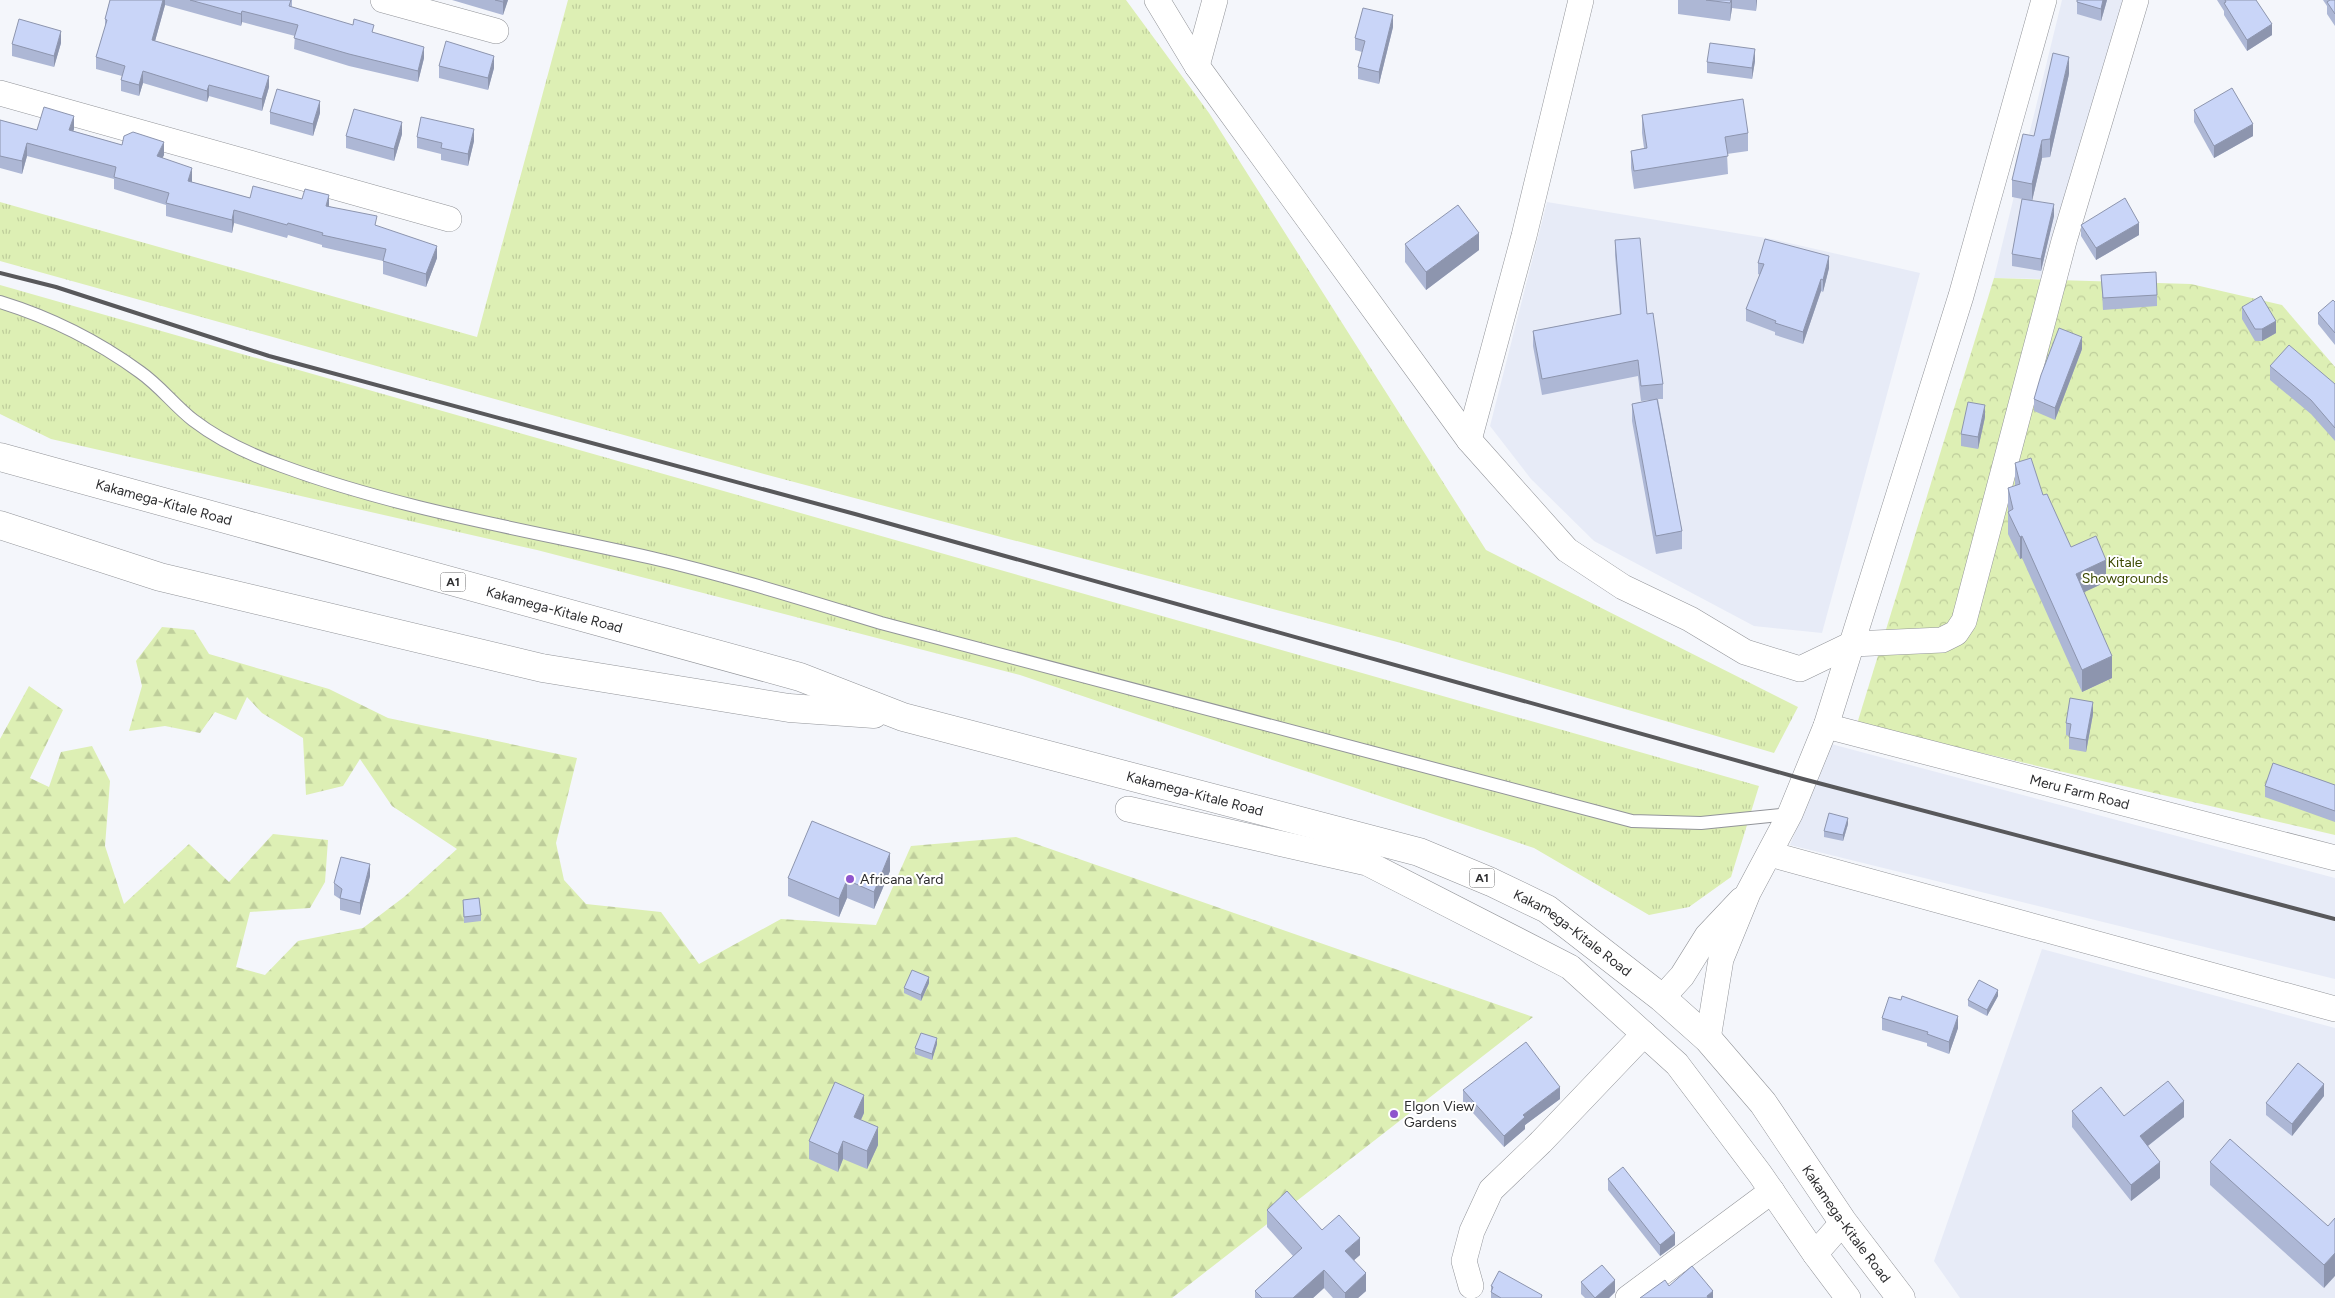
<svg xmlns="http://www.w3.org/2000/svg" width="2335" height="1298" font-family="Figtree,sans-serif">
  <defs>
    <pattern id="grass-tufts" width="24" height="20" patternUnits="userSpaceOnUse" patternTransform="scale(1.25)"><rect width="24" height="20" fill="#ddefb4"/><path d="M3 7l-1-3M5 7V3M7 7l1-3M15 17l-1-3M17 17v-4M19 17l1-3" fill="none" stroke="#becd9b"/></pattern>
    <pattern id="forest-firs" width="22" height="20" patternUnits="userSpaceOnUse" patternTransform="scale(1.25)"><rect width="22" height="20" fill="#ddefb4"/><path d="M5 1l3.5 6h-7zM16 11l3.5 6h-7z" fill="#becd9b"/></pattern>
    <pattern id="park-crowns" width="20" height="18" patternUnits="userSpaceOnUse" patternTransform="scale(1.25)"><rect width="20" height="18" fill="#ddefb4"/><path d="M2 6a3 3 0 1 1 6 0M12 15a3 3 0 1 1 6 0" fill="none" stroke="#becd9b"/></pattern>
  </defs>
  <rect width="100%" height="100%" fill="#f4f6fb"/>
  <g fill="#e7ebf7">
    <path d="M2062,0H2125L2045,279L1994,278Z"/>
    <path d="M1547,202L1772,239L1920,273L1822,633L1754,626L1594,541L1531,479L1490,426Z"/>
    <path d="M1831,744L2335,878V979L1790,845Z"/>
    <path d="M2042,949L2335,1028V1298H1960L1934,1261Z"/>
  </g>
  <g fill="url(#grass-tufts)">
    <path d="M568,0H1126L1209,113L1486,550L1798,707L1774,753L1401,643L764,474L0,261V202L477,337Z"/>
    <path d="M0,285L1759,786L1731,877L1689,907L1649,915L1534,848L1020,675L537,550L51,439L0,414Z"/>
  </g>
  <path fill="url(#forest-firs)" d="M162,627L194,630L209,654L329,689L388,718L577,758L556,843L564,880L586,904L661,912L699,964L781,919L876,925L911,846L1016,837L1533,1017L1172,1298H0V739L29,686L63,710L30,778L49,787L61,752L92,746L110,781L105,846L124,904L189,844L229,882L273,834L328,840L325,882L310,908L250,912L236,967L265,975L298,941L363,928L404,897L457,849L392,806L360,759L343,786L306,795L303,738L262,713L247,697L236,720L215,712L200,733L165,726L129,731L142,686L136,661Z"/>
  <path fill="url(#park-crowns)" d="M1994,278L2191,284L2282,305L2335,367V835L1857,724Z"/>
  <g fill="none" stroke-linecap="round" stroke-linejoin="round">
    <g stroke="#929499" stroke-width="14">
      <path id="lane" d="M0,302C52,318 96,340 140,372C160,386 174,405 193,420C219,440 251,455 282,466C401,510 528,530 652,558C729,576 805,600 881,623L1632,821L1701,823L1790,814"/>
    </g>
    <g stroke="#929499" stroke-width="26">
      <g id="street">
        <path d="M383,0L496,31"/>
        <path d="M1157,0L1197,66L1469,440L1567,550L1623,587L1690,619L1745,652L1800,669L1852,644L1942,640L1956,633L1964,621L2064,241L2136,0"/>
        <path d="M1197,66L1215,0"/>
        <path d="M0,93L449,219"/>
        <path d="M1469,440L1524,236L1581,0"/>
        <path id="s1" d="M1826,726L2335,858"/>
        <path d="M1128,809L1367,863L1570,967L1677,1064L1760,1174L1815,1254"/>
        <path d="M1770,854L2335,1009"/>
        <path d="M1662,998L1682,976L1707,936L1741,900"/>
        <path d="M1708,1039L1721,959L1748,893L1790,814L1826,726L1961,296L2044,0"/>
        <path d="M1843,1222L1815,1254L1848,1298"/>
        <path d="M1471,1286L1464,1261L1472,1231L1491,1190L1541,1142L1644,1034"/>
        <path d="M1628,1298L1772,1191"/>
      </g>
    </g>
    <g stroke="#929499" stroke-width="29">
      <g id="highway">
        <path id="s2" d="M0,457L800,677L903,717L1419,852L1491,882L1547,909L1662,998L1708,1039L1763,1103L1843,1222L1901,1298"/>
        <path d="M0,525L160,577L542,668L789,708L874,714"/>
      </g>
    </g>
    <use href="#lane" stroke="#fff" stroke-width="12"/>
    <use href="#street" stroke="#fff" stroke-width="25"/>
    <use href="#highway" stroke="#fff" stroke-width="28"/>
    <path stroke="#58585b" stroke-width="4" d="M0,273L56,287L269,356L855,514L1803,779L2335,919"/>
  </g>
  <g fill="#adb7d5">
    <path d="M110,0H292V7L374,33L424,58L418,82L349,66L294,49L295,36L242,22L241,26L165,5L155,41L269,87L262,111L209,96L207,102L143,83L139,96L121,91V80L122,76L96,69V57L105,28V19Z"/>
    <path d="M452,0H508L503,15Z"/>
    <path d="M1678,0H1757L1756,11L1732,8L1730,21L1678,14Z"/>
    <path d="M2077,0H2107L2101,21L2077,14Z"/>
    <path d="M2217,0H2256L2272,35L2247,51L2224,15V11Z"/>
    <path d="M2323,0H2335V26L2327,14V6Z"/>
    <path d="M1393,27L1379,84L1358,79V67L1362,52L1355,50V38Z"/>
    <path d="M61,43L54,67L12,56V44Z"/>
    <path d="M1755,61L1752,79L1707,73V62Z"/>
    <path d="M439,66L494,68L488,90L439,78Z"/>
    <path d="M2069,74L2050,157L2042,158L2032,201L2054,216L2041,271L2012,266V254L2022,199L2012,197V180L2034,136Z"/>
    <path d="M2194,110L2253,136L2214,158L2194,122Z"/>
    <path d="M270,112L320,113L313,136L270,124Z"/>
    <path d="M1642,115L1748,133V151L1727,154L1728,174L1634,189L1631,168V151L1644,148L1642,133Z"/>
    <path d="M0,120L37,130L74,129L73,131L122,145L164,155L162,158L192,181V182L250,198L329,206L377,226L437,258L426,287L383,274V261L322,247V245L288,235L287,238L234,223L232,233L166,216V205L114,189V179L27,156L22,174L0,168Z"/>
    <path d="M402,134L394,161L346,148V136Z"/>
    <path d="M417,137L474,141L468,166L441,160V154L417,148Z"/>
    <path d="M2081,225L2139,235L2096,260L2081,236Z"/>
    <path d="M1615,240L1647,314L1663,384V399H1658L1682,531V549L1656,554L1632,421V404L1652,400L1641,401L1638,376L1542,395L1533,346V331L1620,314L1615,255Z"/>
    <path d="M1405,244L1479,250L1426,290L1405,262Z"/>
    <path d="M1758,263L1829,268L1823,292L1821,291L1803,344L1775,335V332L1746,321V309L1760,275L1758,274Z"/>
    <path d="M2101,275L2157,295V306L2103,310Z"/>
    <path d="M2335,302V345L2318,324V313Z"/>
    <path d="M2242,307L2276,333L2262,341H2255L2242,319Z"/>
    <path d="M2082,349L2055,420L2034,411V399Z"/>
    <path d="M2270,366L2335,384V441L2311,414L2270,380Z"/>
    <path d="M1985,417L1978,449L1961,446V434Z"/>
    <path d="M2015,463L2043,495L2071,547L2106,582L2084,592L2112,678L2082,692L2022,558L2020,559L2008,534V488L2015,486Z"/>
    <path d="M2093,714L2086,752L2069,749V736L2066,735V723Z"/>
    <path d="M2335,785V822L2265,797V786Z"/>
    <path d="M1848,824L1843,841L1824,837V831Z"/>
    <path d="M890,871L874,909L847,898L839,917L788,896V878Z"/>
    <path d="M370,876L360,915L340,910V899L334,895V883Z"/>
    <path d="M463,900L481,915V921L464,923Z"/>
    <path d="M929,983L921,1001L904,993V988Z"/>
    <path d="M1998,996L1987,1016L1968,1006V1000Z"/>
    <path d="M1882,1018L1958,1028L1949,1054L1927,1046V1043L1882,1030Z"/>
    <path d="M937,1044L932,1060L915,1054V1048Z"/>
    <path d="M1463,1090L1560,1099L1525,1125V1129L1504,1147L1463,1102Z"/>
    <path d="M2324,1096L2292,1136L2266,1115V1103Z"/>
    <path d="M2072,1111L2124,1116L2184,1117L2148,1146L2160,1178L2131,1201L2072,1127Z"/>
    <path d="M864,1113L861,1120L878,1145L867,1169L843,1159L838,1172L809,1159V1141Z"/>
    <path d="M2210,1162L2328,1226L2324,1288L2210,1185Z"/>
    <path d="M1608,1179L1675,1245L1660,1256L1608,1190Z"/>
    <path d="M1267,1210L1322,1230L1360,1255L1354,1260L1366,1291L1358,1298H1333L1324,1288L1313,1298H1255V1291L1293,1256L1267,1227Z"/>
    <path d="M1581,1282L1615,1292L1609,1298H1585L1581,1294Z"/>
    <path d="M1491,1286L1542,1298H1491Z"/>
  </g>
  <g fill="#8d95ae">
    <path d="M163,0H165V5L152,52V40Z"/>
    <path d="M504,0H508L503,15V2Z"/>
    <path d="M1731,0H1732V8L1730,21Z"/>
    <path d="M1756,0H1757L1756,11Z"/>
    <path d="M2103,0H2107L2101,21V9Z"/>
    <path d="M242,11V22L241,26V14Z"/>
    <path d="M1393,15V27L1379,84V72Z"/>
    <path d="M2272,24V35L2247,51V40Z"/>
    <path d="M61,31V43L54,67V56Z"/>
    <path d="M424,47V58L418,82V71Z"/>
    <path d="M1755,49V61L1752,79V68Z"/>
    <path d="M494,56V68L488,90V78Z"/>
    <path d="M2069,57V74L2050,157V139Z"/>
    <path d="M143,71V83L139,96V85Z"/>
    <path d="M269,76V87L262,111V99Z"/>
    <path d="M209,85V96L207,102V91Z"/>
    <path d="M320,101V113L313,136V124Z"/>
    <path d="M74,116V129L69,143V130Z"/>
    <path d="M402,122V134L394,161V149Z"/>
    <path d="M2253,124V136L2214,158V146Z"/>
    <path d="M474,129V141L468,166V154Z"/>
    <path d="M2042,140V158L2032,201V184Z"/>
    <path d="M164,142V155L157,169V156Z"/>
    <path d="M27,143V156L22,174V161Z"/>
    <path d="M192,168V181L188,194V181Z"/>
    <path d="M329,195V208L326,206Z"/>
    <path d="M2054,204V216L2041,271V259Z"/>
    <path d="M234,210V223L232,233V220Z"/>
    <path d="M2139,223V235L2096,260V248Z"/>
    <path d="M1479,233V250L1426,290V272Z"/>
    <path d="M437,246V258L426,287V274Z"/>
    <path d="M1829,256V268L1823,292V280Z"/>
    <path d="M1821,279V291L1803,344V332Z"/>
    <path d="M2276,321V333L2262,341V329Z"/>
    <path d="M2082,337V349L2055,420V408Z"/>
    <path d="M1985,405V417L1978,449V437Z"/>
    <path d="M2022,536V558L2020,559V537Z"/>
    <path d="M2106,560V582L2076,596V574Z"/>
    <path d="M2112,656V678L2082,692V670Z"/>
    <path d="M2093,702V714L2086,752V740Z"/>
    <path d="M1848,818V824L1843,841V835Z"/>
    <path d="M890,853V871L874,909V892Z"/>
    <path d="M370,864V876L360,915V903Z"/>
    <path d="M847,880V898L839,917V899Z"/>
    <path d="M929,977V983L921,1001V995Z"/>
    <path d="M1998,990V996L1987,1016V1010Z"/>
    <path d="M1958,1016V1028L1949,1054V1042Z"/>
    <path d="M937,1038V1044L932,1060V1054Z"/>
    <path d="M2324,1084V1096L2292,1136V1124Z"/>
    <path d="M1560,1087V1099L1525,1125V1129L1504,1147V1136L1523,1115Z"/>
    <path d="M864,1095V1113L854,1134V1117Z"/>
    <path d="M2184,1101V1117L2140,1152V1136Z"/>
    <path d="M878,1127V1145L867,1169V1151Z"/>
    <path d="M843,1141V1159L838,1172V1154Z"/>
    <path d="M2160,1162V1178L2131,1201V1185Z"/>
    <path d="M1675,1233V1245L1660,1256V1245Z"/>
    <path d="M1360,1238V1255L1345,1268V1251Z"/>
    <path d="M2335,1253V1276L2324,1288V1265Z"/>
    <path d="M1324,1270V1288L1313,1298H1293Z"/>
    <path d="M1366,1273V1291L1358,1298H1345V1293Z"/>
    <path d="M1615,1280V1292L1609,1298H1595Z"/>
    <path d="M1713,1291V1298H1707V1296Z"/>
  </g>
  <g fill="#c9d5f8" stroke="#8d95ae">
    <path d="M110,0H163L152,40L269,76L262,99L209,85L207,91L143,71L139,85L121,80L125,66L96,57L107,20L105,19Z"/>
    <path d="M190,0H291L289,6L353,25L354,19L374,25L372,32L424,47L418,71L349,54L294,38L298,25L242,11L241,14Z"/>
    <path d="M495,0H504L503,2Z"/>
    <path d="M1706,0H1731L1730,3Z"/>
    <path d="M2077,0H2103L2101,9L2077,2Z"/>
    <path d="M2225,0H2256L2272,24L2247,40L2224,3L2226,2Z"/>
    <path d="M2330,0H2335V14L2327,2Z"/>
    <path d="M1363,8L1393,15L1379,72L1358,67L1365,41L1355,38Z"/>
    <path d="M19,19L61,31L54,56L12,44Z"/>
    <path d="M446,41L494,56L488,78L439,66Z"/>
    <path d="M1710,43L1755,49L1752,68L1707,62Z"/>
    <path d="M2053,53L2069,57L2050,139L2042,140L2032,184L2012,180L2023,134L2034,136Z"/>
    <path d="M2232,88L2253,124L2214,146L2194,110Z"/>
    <path d="M277,89L320,101L313,124L270,112Z"/>
    <path d="M1743,99L1748,133L1725,137L1728,156L1634,171L1631,151L1647,148L1642,115Z"/>
    <path d="M44,107L74,116L69,130L122,145L124,136L133,132L164,142L157,156L192,168L188,181L250,198L253,186L302,199L305,189L329,195L326,206L377,216L375,225L437,246L426,274L383,261L386,249L322,235L323,233L288,223L287,225L234,210L232,220L166,203L169,193L114,177L116,167L27,143L22,161L0,156V120L37,130Z"/>
    <path d="M354,109L402,122L394,149L346,136Z"/>
    <path d="M421,117L474,129L468,154L441,148L442,143L417,137Z"/>
    <path d="M2125,198L2139,223L2096,248L2081,225Z"/>
    <path d="M2022,199L2054,204L2041,259L2012,254Z"/>
    <path d="M1458,205L1479,233L1426,272L1405,244Z"/>
    <path d="M1640,238L1647,314L1653,313L1663,384L1641,386L1638,360L1542,379L1533,331L1621,314L1615,240Z"/>
    <path d="M1765,239L1829,256L1823,280L1821,279L1803,332L1775,323L1776,321L1746,309L1764,264L1758,263Z"/>
    <path d="M2156,272L2157,295L2103,298L2101,275Z"/>
    <path d="M2261,296L2276,321L2262,329H2255L2242,307Z"/>
    <path d="M2333,300L2335,302V333L2318,313Z"/>
    <path d="M2059,328L2082,337L2055,408L2034,399L2041,375Z"/>
    <path d="M2289,345L2335,384V428L2311,400L2270,366Z"/>
    <path d="M1657,399L1682,531L1656,536L1632,404Z"/>
    <path d="M1968,402L1985,405L1978,437L1961,434Z"/>
    <path d="M2031,458L2043,495L2047,494L2071,547L2096,536L2106,560L2076,574L2112,656L2082,670L2022,536L2020,537L2008,512L2013,509L2008,488L2020,484L2015,463Z"/>
    <path d="M2070,698L2093,702L2086,740L2069,737L2071,724L2066,723Z"/>
    <path d="M2273,763L2335,785V811L2265,786Z"/>
    <path d="M1829,813L1848,818L1843,835L1824,831Z"/>
    <path d="M812,821L890,853L874,892L847,880L839,899L788,878Z"/>
    <path d="M341,857L370,864L360,903L340,898L342,889L334,883Z"/>
    <path d="M479,898L481,915L464,917L463,900Z"/>
    <path d="M912,970L929,977L921,995L904,988Z"/>
    <path d="M1979,980L1998,990L1987,1010L1968,1000Z"/>
    <path d="M1902,996L1958,1016L1949,1042L1927,1034L1928,1032L1882,1018L1889,997L1901,1000Z"/>
    <path d="M921,1033L937,1038L932,1054L915,1048Z"/>
    <path d="M1526,1042L1560,1087L1523,1115L1525,1117L1504,1136L1463,1090Z"/>
    <path d="M2298,1063L2324,1084L2292,1124L2266,1103Z"/>
    <path d="M2168,1081L2184,1101L2140,1136L2160,1162L2131,1185L2072,1111L2101,1087L2124,1116Z"/>
    <path d="M835,1082L864,1095L854,1117L878,1127L867,1151L843,1141L838,1154L809,1141Z"/>
    <path d="M2230,1139L2328,1226L2335,1218V1253L2324,1265L2210,1162Z"/>
    <path d="M1623,1167L1675,1233L1660,1245L1608,1179Z"/>
    <path d="M1287,1191L1322,1230L1339,1215L1360,1238L1345,1251L1366,1273L1345,1293L1324,1270L1293,1298H1262L1255,1291L1302,1248L1267,1210Z"/>
    <path d="M1602,1265L1615,1280L1595,1298L1581,1282Z"/>
    <path d="M1692,1266L1713,1291L1707,1296L1708,1298H1640L1665,1280L1669,1286Z"/>
    <path d="M1499,1271L1542,1295L1541,1298H1501L1491,1292L1493,1287L1491,1286Z"/>
  </g>
  <g fill="#8f55cd" stroke="#fff" stroke-width="2">
    <circle cx="850" cy="879" r="5"/>
    <circle cx="1394" cy="1114" r="5"/>
  </g>
  <g text-anchor="middle" dominant-baseline="central" stroke-width="4" stroke-linejoin="round" paint-order="stroke">
    <g fill="#fff" stroke="#6d6d6e" stroke-width="1">
      <rect x="440.5" y="572.5" width="25" height="19" rx="4"/>
      <rect x="1469.5" y="868.5" width="25" height="19" rx="4"/>
    </g>
    <g font-size="12" font-weight="bold" fill="#2e2e30">
      <text x="453" y="582">A1</text>
      <text x="1482" y="878">A1</text>
    </g>
    <g font-size="14" fill="#2e2e30" stroke="#fff">
      <text stroke="none"><textPath href="#s2" startOffset="170">Kakamega-Kitale Road</textPath></text>
      <text stroke="none"><textPath href="#s2" startOffset="575">Kakamega-Kitale Road</textPath></text>
      <text stroke="none"><textPath href="#s1" startOffset="262">Meru Farm Road</textPath></text>
      <text stroke="none"><textPath href="#s2" startOffset="1242">Kakamega-Kitale Road</textPath></text>
      <text stroke="none"><textPath href="#s2" startOffset="1648">Kakamega-Kitale Road</textPath></text>
      <text stroke="none"><textPath href="#s2" startOffset="2052">Kakamega-Kitale Road</textPath></text>
    </g>
    <g font-size="14" fill="#3b4900" stroke="#fff">
      <text x="2125" y="562">Kitale<tspan x="2125" dy="16">Showgrounds</tspan></text>
    </g>
    <g font-size="14" fill="#2e2e30" stroke="#fff" text-anchor="start">
      <text x="860" y="879">Africana Yard</text>
      <text x="1404" y="1106">Elgon View<tspan x="1404" dy="16">Gardens</tspan></text>
    </g>
  </g>
</svg>
